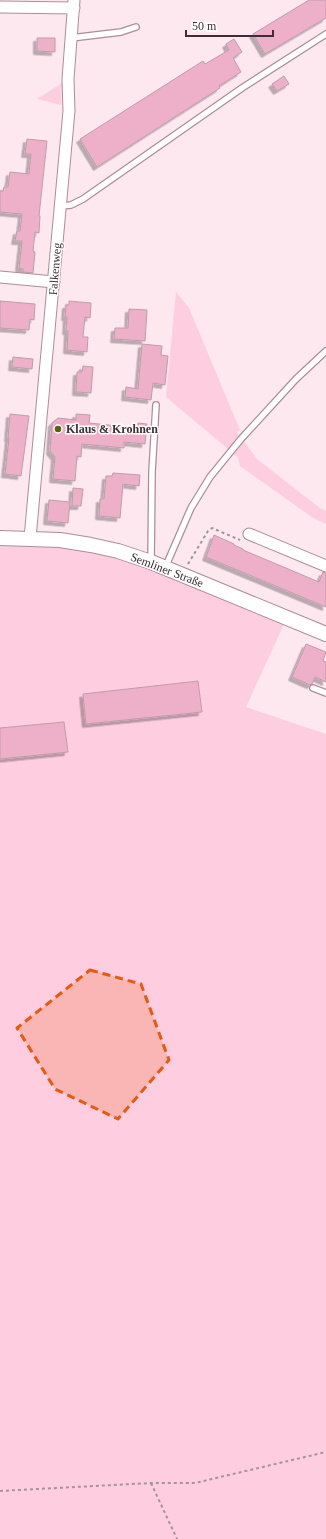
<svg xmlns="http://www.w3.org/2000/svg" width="326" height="1539" font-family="'Times New Roman',serif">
  <defs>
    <filter id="shadow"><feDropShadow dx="-3.5" dy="3.5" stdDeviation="0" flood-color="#0004"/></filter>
  </defs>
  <rect width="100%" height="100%" fill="#fde8f0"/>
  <g fill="#fecee0">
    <path d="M62,83L61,105L37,99Z"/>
    <path d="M176,292L189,308L240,430L237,432L240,437L228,449L166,397Z"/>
    <path d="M243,440L257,459L320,508L326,511V524L313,518L240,466L238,457L233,454Z"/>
    <path d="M0,544C39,544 80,547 117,557C175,574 229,601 284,624L246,707L326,734V1539H0Z"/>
  </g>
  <g fill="#edb0c8" stroke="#be9daa" filter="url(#shadow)">
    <path d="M309,0H326V18L265,54L253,34Z"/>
    <path d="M37,38H55V52L37,51Z"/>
    <path d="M234,39L242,52L233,58L241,72L219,86L220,88L97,167L80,139L203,61L205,64L229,50L226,44Z"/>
    <path d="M284,76L289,84L277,91L272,84Z"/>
    <path d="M27,139L47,141L39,216H40L39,233L35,232L33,251L35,252L33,273L23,272V269L19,268L22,241H15L17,231H20L22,214L0,212V191H3L4,187H8L10,172L29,174L31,154H25Z"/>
    <path d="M0,301L35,304L34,320L30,319L29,330L0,328Z"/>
    <path d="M69,301L91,303L90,318L85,317L83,337H88L87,352L67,350L68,331H66L67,317H65L66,305H69Z"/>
    <path d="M129,309L147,310L145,341L114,339L115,328H128Z"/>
    <path d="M142,344L162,346L161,355L168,356L165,385L153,383L151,400L125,397L126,387L138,389Z"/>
    <path d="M13,357L33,359L32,369L12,367Z"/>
    <path d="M83,366L93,367L91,393L76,392L77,372H82Z"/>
    <path d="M10,414L29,416L21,476L5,474L9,438H8Z"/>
    <path d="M76,414L90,415L89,423L138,428V423L147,424L145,444L124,442V448L82,444L81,457L77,456L75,481L53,479L55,457L50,451L52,423L58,418L76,420Z"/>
    <path d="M113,473L140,475L139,486L123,484L120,518L99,516L100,499H104L106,476H112Z"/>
    <path d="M73,488L83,489L81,506H72Z"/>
    <path d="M49,500L70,502L68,523L47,521Z"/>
    <path d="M214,535L234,544V545L243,549V550L319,582L323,572L326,573V607L206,557Z"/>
    <path d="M306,644L326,652L323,661L326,662V682L315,677L312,684L310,685L292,677Z"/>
    <path d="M198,681L202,712L86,724L83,694Z"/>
    <path d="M64,722L68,752L0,759V728Z"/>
  </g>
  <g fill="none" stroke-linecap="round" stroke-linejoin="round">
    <g stroke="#ad8d99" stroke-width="8">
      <g id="service">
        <path d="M71,38L121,32L136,27"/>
        <path d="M61,206L71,205L83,199L242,88L326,34"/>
        <path d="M151,562L152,472L156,405"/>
        <path d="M165,568L191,508L210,477L241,439L296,379L326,351"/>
        <path d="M313,688L326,693"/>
      </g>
    </g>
    <g stroke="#ad8d99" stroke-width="13">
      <g id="minor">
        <path d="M0,7L74,8"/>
        <path d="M0,277L54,282"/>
        <path d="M249,534L326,566"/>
        <path d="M30,538L69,111L68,79L74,0"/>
      </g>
    </g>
    <g stroke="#ad8d99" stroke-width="16">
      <path id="tertiary" d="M0,538L60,540L91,545L118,551L151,562L326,634"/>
    </g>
    <g stroke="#a4939a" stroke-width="2" stroke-dasharray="3 3" stroke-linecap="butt">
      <path d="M188,564L208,531L212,528L240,540"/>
      <path d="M151,1483L177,1539"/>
      <path d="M0,1491L151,1483H195L326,1452"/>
    </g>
    <use href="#service" stroke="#fff" stroke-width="5.5"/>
    <use href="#minor" stroke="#fff" stroke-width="11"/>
    <use href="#tertiary" stroke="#fff" stroke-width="14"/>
  </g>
  <path fill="#e8590c" fill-opacity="0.2" stroke="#e8590c" stroke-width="3" stroke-dasharray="8 5" stroke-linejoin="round" d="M90,970L141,984L169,1060L118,1119L55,1089L17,1028Z"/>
  <circle fill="#596304" stroke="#fff" stroke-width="1.5" cx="58" cy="429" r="4"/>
  <g text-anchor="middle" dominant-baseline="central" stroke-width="3" stroke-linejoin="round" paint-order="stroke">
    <g font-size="12" fill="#3c2e34" stroke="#fff">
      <text transform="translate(55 269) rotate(-85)">Falkenweg</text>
      <text transform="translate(167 570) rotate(21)">Semliner Straße</text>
    </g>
    <g font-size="12" font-weight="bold" fill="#3c2e34" stroke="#fff" text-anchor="start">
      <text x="66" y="429">Klaus &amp; Krohnen</text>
    </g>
  </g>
  <path d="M186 30v6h87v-6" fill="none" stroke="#3c2e34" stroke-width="2"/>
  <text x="192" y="30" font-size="12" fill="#3c2e34" stroke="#ffffff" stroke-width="3" paint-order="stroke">50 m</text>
</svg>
